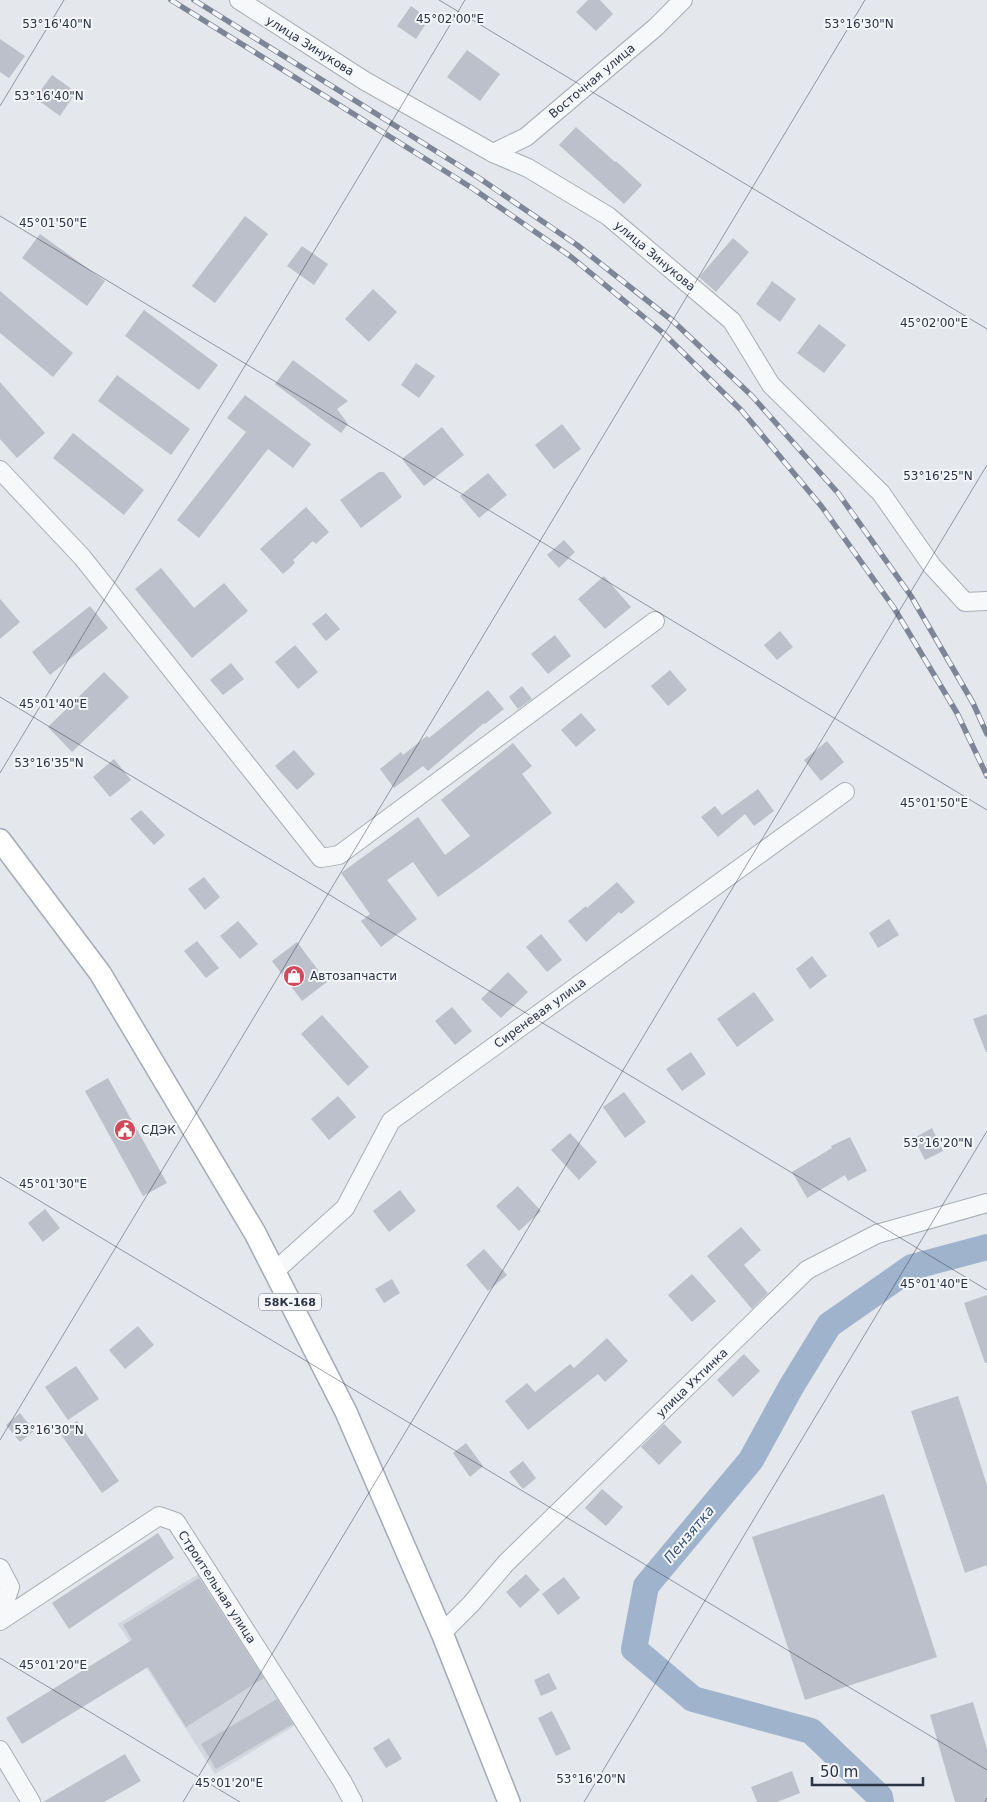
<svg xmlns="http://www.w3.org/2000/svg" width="987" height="1802" font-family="'DejaVu Sans',sans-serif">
  <rect width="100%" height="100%" fill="#e4e7ec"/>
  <path fill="#d2d6de" d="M203,1571L299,1723L215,1774L118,1624Z"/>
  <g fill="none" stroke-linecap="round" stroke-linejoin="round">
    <path stroke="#9fb4cc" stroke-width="26" d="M881,1802L880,1797L811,1731L693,1699L634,1649L646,1586L751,1460L791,1387L829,1325L912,1267L987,1247"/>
  </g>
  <g fill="#bbc0ca">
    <path d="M588,0H600L613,14L596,31L576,12Z"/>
    <path d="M411,6L429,19L416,39L397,26Z"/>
    <path d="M0,39L25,56L9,78L0,72Z"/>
    <path d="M467,50L500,74L480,101L447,77Z"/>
    <path d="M52,75L76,92L60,116L35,98Z"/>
    <path d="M576,127L615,162L616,161L642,185L624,204L559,145Z"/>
    <path d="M245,216L268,234L215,303L192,286Z"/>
    <path d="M40,234L105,281L87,306L22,258Z"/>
    <path d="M733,238L749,252L716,292L699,277Z"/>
    <path d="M302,246L328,264L314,285L287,266Z"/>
    <path d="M772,281L796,299L780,322L756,304Z"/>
    <path d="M373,289L397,312L369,342L345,319Z"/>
    <path d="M0,291L73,353L53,377L0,333Z"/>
    <path d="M144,310L218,365L199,390L125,336Z"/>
    <path d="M819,324L846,345L824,373L797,353Z"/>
    <path d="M293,360L348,401L337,409L348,424L341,433L275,384Z"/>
    <path d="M416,363L435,376L419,398L401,385Z"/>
    <path d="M117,375L190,429L171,455L98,401Z"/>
    <path d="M0,382L45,433L17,458L0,439Z"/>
    <path d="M245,395L311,444L293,468L268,449L199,538L177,520L246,432L227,418Z"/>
    <path d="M562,424L581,449L554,469L535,445Z"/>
    <path d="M442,427L464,455L424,486L402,459Z"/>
    <path d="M73,433L144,490L124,515L53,458Z"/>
    <path d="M379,472H384L402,497L361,528L340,500Z"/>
    <path d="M488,473L507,495L479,518L460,496Z"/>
    <path d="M306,507L329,532L316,544L313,541L293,560L295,563L283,574L260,549Z"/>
    <path d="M564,540L575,552L559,568L547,555Z"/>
    <path d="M161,568L194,608L224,583L248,611L192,658L135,589Z"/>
    <path d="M604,576L631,607L605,629L578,599Z"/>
    <path d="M0,599L20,622L0,639Z"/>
    <path d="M90,606L108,628L50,675L32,652Z"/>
    <path d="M326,613L340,629L326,641L312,624Z"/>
    <path d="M780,631L793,647L777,660L764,645Z"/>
    <path d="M555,635L571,656L548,674L531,654Z"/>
    <path d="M295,645L318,672L298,689L275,662Z"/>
    <path d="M231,663L244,679L223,695L210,680Z"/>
    <path d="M670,670L687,690L668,706L651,686Z"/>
    <path d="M104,672L129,697L72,752L48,727Z"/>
    <path d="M522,686L532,699L518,709L509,697Z"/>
    <path d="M488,690L504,709L485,724L484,723L428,771L423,766L394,788L380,769L401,752L403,755L427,736L429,738Z"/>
    <path d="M581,713L596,730L576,747L561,730Z"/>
    <path d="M827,741L844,762L821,781L804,760Z"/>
    <path d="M513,743L532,766L522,774L552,813L479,868L438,897L413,862L387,880L417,919L381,947L361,921L370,914L341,873L418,817L445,855L470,836L441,800Z"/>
    <path d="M294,750L315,774L297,790L275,766Z"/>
    <path d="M114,759L131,780L110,797L93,777Z"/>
    <path d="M758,789L774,811L754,826L745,814L718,837L701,817L715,806L722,815Z"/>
    <path d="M141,810L165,835L154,845L130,819Z"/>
    <path d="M204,877L220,897L205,910L188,889Z"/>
    <path d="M617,882L635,902L621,914L619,912L586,942L568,921L586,906L587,908Z"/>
    <path d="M889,919L899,935L878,948L869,933Z"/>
    <path d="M238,921L258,944L240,959L220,936Z"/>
    <path d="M541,934L562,960L547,972L526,947Z"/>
    <path d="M197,941L219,968L206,978L184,951Z"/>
    <path d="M297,942L327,982L302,1001L272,961Z"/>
    <path d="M812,956L827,976L810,989L796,969Z"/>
    <path d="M508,972L528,992L501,1018L481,999Z"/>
    <path d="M754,992L774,1020L737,1047L717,1019Z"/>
    <path d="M452,1007L472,1031L455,1045L435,1021Z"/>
    <path d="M987,1014V1052H986L973,1019Z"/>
    <path d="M322,1015L369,1067L348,1086L301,1034Z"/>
    <path d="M691,1052L706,1074L682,1091L666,1069Z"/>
    <path d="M108,1078L167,1183L143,1196L85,1091Z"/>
    <path d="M624,1092L646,1122L625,1138L603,1107Z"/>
    <path d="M338,1096L356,1117L329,1140L311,1119Z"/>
    <path d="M932,1128L943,1151L925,1160L914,1138Z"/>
    <path d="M570,1133L597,1162L579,1180L551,1150Z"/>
    <path d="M850,1137L867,1171L848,1181L845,1175L807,1198L792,1172L832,1148L831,1146Z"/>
    <path d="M518,1186L541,1211L519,1231L496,1206Z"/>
    <path d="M400,1190L416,1211L389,1232L373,1211Z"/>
    <path d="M45,1209L60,1228L43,1242L28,1223Z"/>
    <path d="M741,1227L761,1250L744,1265L768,1293L752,1309L707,1256Z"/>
    <path d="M484,1249L507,1275L488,1291L466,1265Z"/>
    <path d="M692,1274L716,1301L692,1322L668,1295Z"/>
    <path d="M392,1279L400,1293L384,1303L375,1289Z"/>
    <path d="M987,1295V1363H985L964,1303Z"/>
    <path d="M138,1326L154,1345L125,1369L109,1350Z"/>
    <path d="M607,1338L628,1361L605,1382L598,1374L528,1430L505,1401L527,1383L535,1392L570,1364L574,1368Z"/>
    <path d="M744,1354L760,1371L733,1397L717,1380Z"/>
    <path d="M76,1366L99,1399L68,1420L45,1387Z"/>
    <path d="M958,1396L987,1485V1565L965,1573L911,1411Z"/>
    <path d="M20,1413L34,1431L20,1442L6,1425Z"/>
    <path d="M77,1421L119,1481L102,1493L60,1433Z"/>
    <path d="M664,1424L682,1442L659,1465L641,1447Z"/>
    <path d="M466,1443L483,1466L470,1477L453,1453Z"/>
    <path d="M523,1461L536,1478L523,1489L509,1472Z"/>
    <path d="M602,1489L623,1507L606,1526L585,1508Z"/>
    <path d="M884,1494L937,1657L805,1700L752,1537Z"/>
    <path d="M158,1533L174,1558L69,1629L52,1603Z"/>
    <path d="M526,1574L540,1590L520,1608L506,1592Z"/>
    <path d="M564,1577L580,1598L558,1615L542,1594Z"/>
    <path d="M199,1578L264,1678L186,1727L148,1667L22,1744L6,1718L132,1640L123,1625Z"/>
    <path d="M549,1673L557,1689L541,1696L534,1680Z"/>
    <path d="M277,1699L293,1724L216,1769L201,1744Z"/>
    <path d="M973,1702L987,1749V1802H955L930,1715Z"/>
    <path d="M552,1711L571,1749L556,1756L538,1718Z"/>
    <path d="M389,1738L402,1759L386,1768L373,1748Z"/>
    <path d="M125,1754L141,1781L104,1802H43Z"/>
    <path d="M792,1771L800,1793L777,1802H757L751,1787Z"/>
  </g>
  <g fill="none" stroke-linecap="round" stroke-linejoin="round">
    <g stroke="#a9aeb7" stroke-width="20">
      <g id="minor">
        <path d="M239,0L365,81L493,153L528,168L608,216L732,321L771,385L881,493L932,566L965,602L987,601"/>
        <path d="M493,153L526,137L656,27L683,0"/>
        <path d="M0,470L82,557L321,858L339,855L655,621"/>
        <path d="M275,1271L345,1208L391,1121L845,792"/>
        <path d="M0,1568L10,1587L0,1617"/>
        <path d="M0,1621L159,1516L176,1522L342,1781L353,1802"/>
        <path d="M442,1633L471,1604L506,1563L807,1270L877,1234L987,1203"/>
        <path d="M0,1750L31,1802"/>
      </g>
    </g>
    <g stroke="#a3abb8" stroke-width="24">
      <path id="major" d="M0,840L100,973L255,1233L346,1412L442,1633L509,1802"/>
    </g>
    <use href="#minor" stroke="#f7f8fa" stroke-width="18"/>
    <use href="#major" stroke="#fff" stroke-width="21"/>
    <g stroke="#7d8696" stroke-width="5.5">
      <g id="rail">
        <path d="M171,0L472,188L570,256L662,332L742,411L822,507L894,608L957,713L987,776"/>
        <path d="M194,0L479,178L577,245L673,321L752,396L838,493L911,596L973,703L987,734"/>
      </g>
    </g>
    <use href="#rail" stroke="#f4f6f9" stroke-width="4" stroke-dasharray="11" stroke-linecap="butt"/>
  </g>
  <path fill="none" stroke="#2b3445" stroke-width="1" stroke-opacity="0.45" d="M439,0L987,329M0,106L64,0M0,216L987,810M0,697L987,1290M0,773L465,0M0,1177L987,1770M0,1440L865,0M0,1658L240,1802M183,1802L987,465M584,1802L987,1131M985,1802L987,1798"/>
  <defs>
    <g id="shop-disc" transform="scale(1.125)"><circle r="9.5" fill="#d1495b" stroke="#f4f6f9"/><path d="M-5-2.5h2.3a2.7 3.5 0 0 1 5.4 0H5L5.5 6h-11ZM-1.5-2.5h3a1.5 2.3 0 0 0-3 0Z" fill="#fff"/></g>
    <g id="civic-disc" transform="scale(1.125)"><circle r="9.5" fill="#d1495b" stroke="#f4f6f9"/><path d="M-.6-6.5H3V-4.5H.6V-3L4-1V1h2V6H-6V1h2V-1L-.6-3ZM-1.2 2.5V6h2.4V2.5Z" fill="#fff"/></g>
  </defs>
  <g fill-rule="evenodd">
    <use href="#shop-disc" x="294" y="976"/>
    <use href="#civic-disc" x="125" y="1130"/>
  </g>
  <g text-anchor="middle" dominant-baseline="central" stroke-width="4" stroke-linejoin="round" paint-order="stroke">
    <rect fill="#f4f6f9" stroke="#676e7b" stroke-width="1" x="259" y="1293.5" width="62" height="17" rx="4"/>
    <g font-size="11" font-weight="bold" fill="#2b3445">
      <text x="290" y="1302">58К-168</text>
    </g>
    <g font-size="12" fill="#2b3445" stroke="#f4f6f9">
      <text transform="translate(310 46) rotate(32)">улица Зинукова</text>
      <text transform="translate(592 81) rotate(-40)">Восточная улица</text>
      <text transform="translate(655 256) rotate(40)">улица Зинукова</text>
      <text transform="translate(540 1013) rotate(-36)">Сиреневая улица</text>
      <text transform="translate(692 1383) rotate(-44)">улица Ухтинка</text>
      <text transform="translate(217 1587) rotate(57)">Строительная улица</text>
    </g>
    <g font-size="12" fill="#2b3445" stroke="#f4f6f9" text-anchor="start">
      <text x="310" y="976">Автозапчасти</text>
      <text x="141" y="1130">СДЭК</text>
    </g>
    <g font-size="14" font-style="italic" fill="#34527a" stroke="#f4f6f9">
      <text transform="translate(689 1534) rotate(-50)">Пензятка</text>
    </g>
  </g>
  <g font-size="12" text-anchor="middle" fill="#2b3445" stroke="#f4f6f9" stroke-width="4" stroke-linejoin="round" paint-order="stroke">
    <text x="450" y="23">45°02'00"E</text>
    <text x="57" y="28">53°16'40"N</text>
    <text x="859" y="28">53°16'30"N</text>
    <text x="49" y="100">53°16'40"N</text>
    <text x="53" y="227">45°01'50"E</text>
    <text x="934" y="327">45°02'00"E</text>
    <text x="938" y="480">53°16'25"N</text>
    <text x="53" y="708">45°01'40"E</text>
    <text x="49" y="767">53°16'35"N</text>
    <text x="934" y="807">45°01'50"E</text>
    <text x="938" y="1147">53°16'20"N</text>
    <text x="53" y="1188">45°01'30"E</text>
    <text x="934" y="1288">45°01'40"E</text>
    <text x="49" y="1434">53°16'30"N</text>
    <text x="53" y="1669">45°01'20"E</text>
    <text x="591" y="1783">53°16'20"N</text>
    <text x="229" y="1787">45°01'20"E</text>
  </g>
  <path d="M812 1777v8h111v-8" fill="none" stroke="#2b3445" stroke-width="2.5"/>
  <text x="820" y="1777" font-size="15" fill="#2b3445" stroke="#f4f6f9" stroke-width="4" paint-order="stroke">50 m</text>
</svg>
